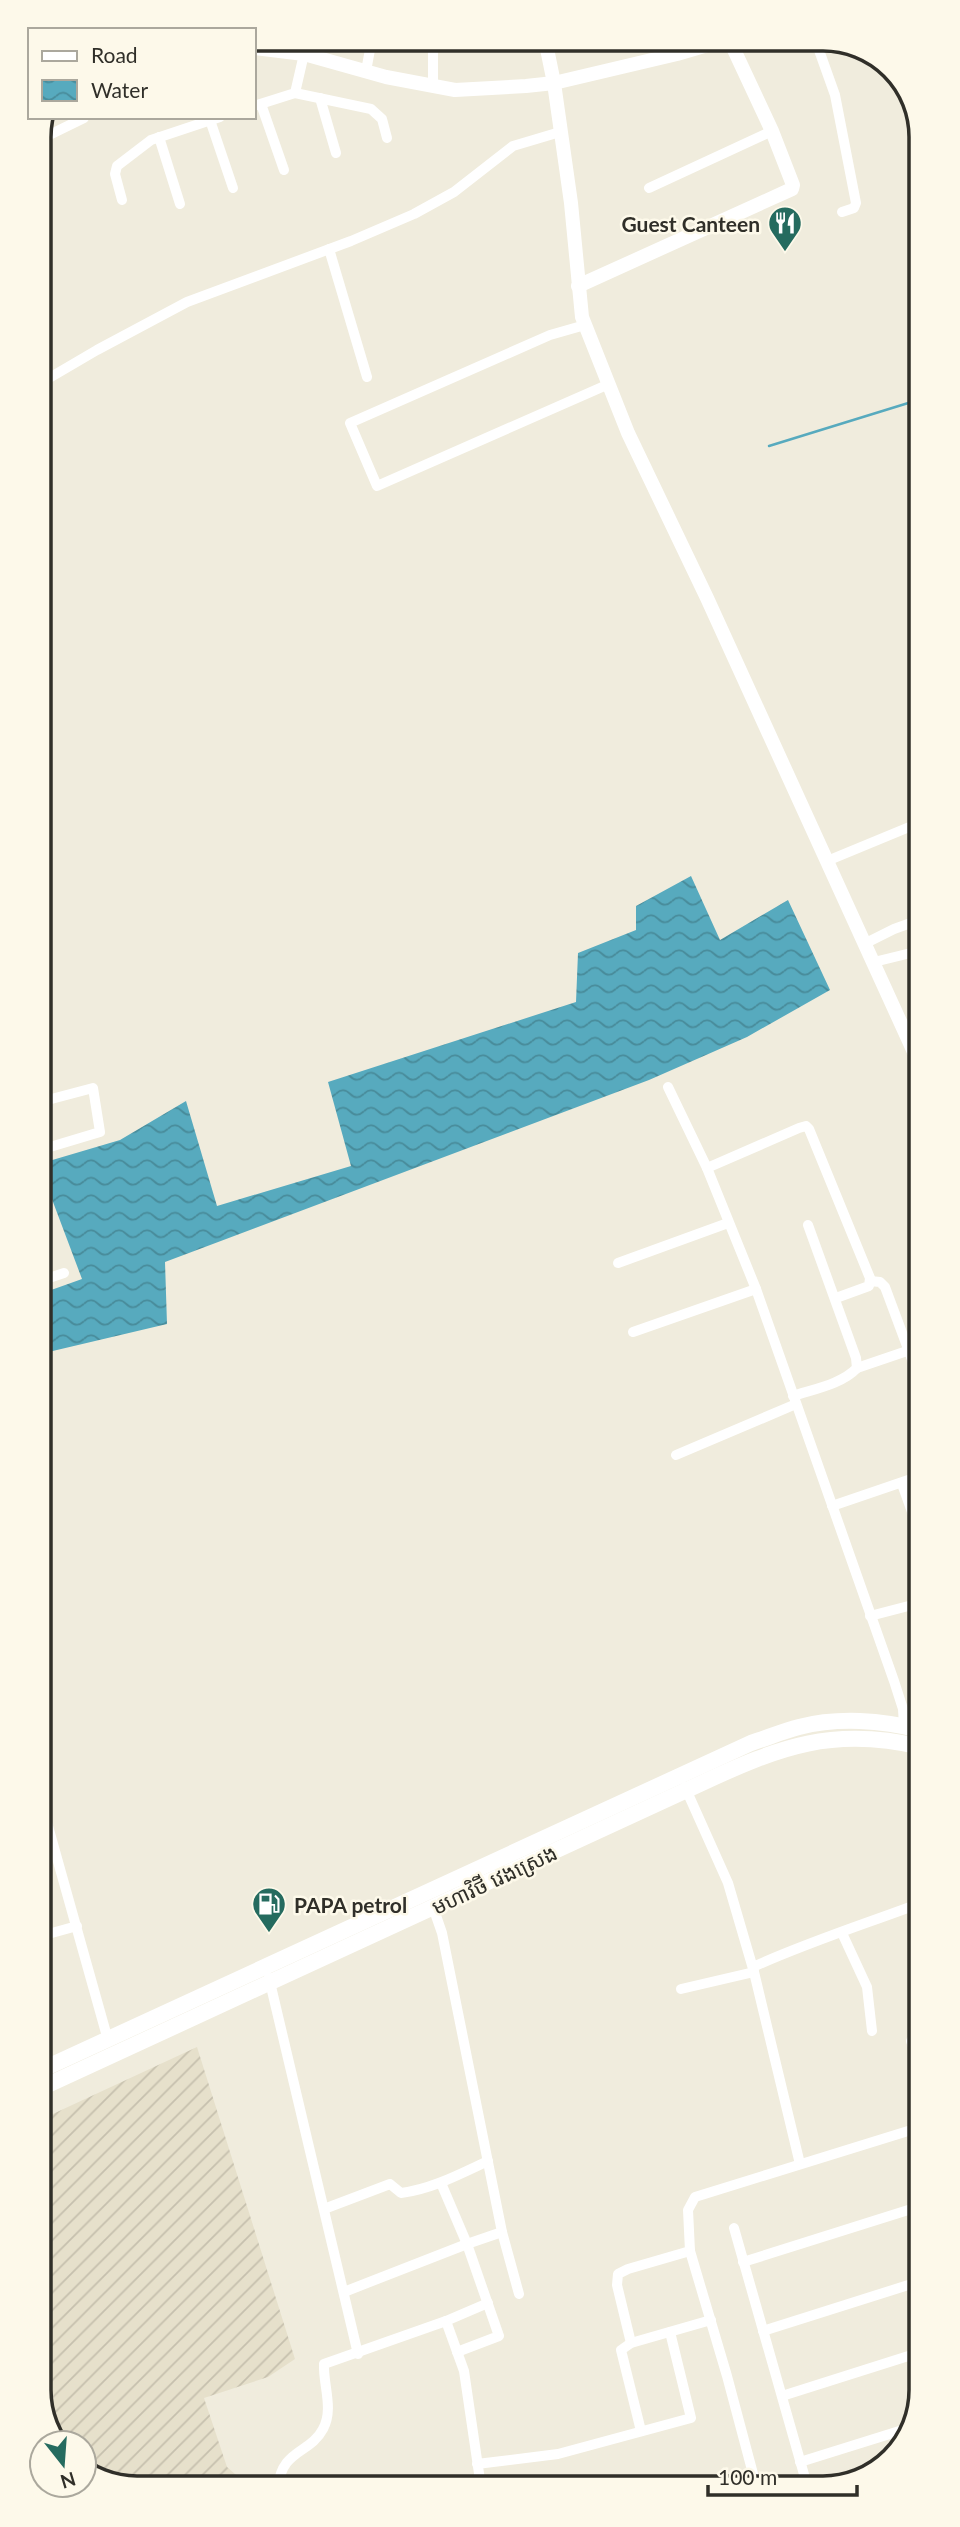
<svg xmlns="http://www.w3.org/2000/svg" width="960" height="2527" font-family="Lato,'Noto Sans Khmer',sans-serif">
  <defs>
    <pattern id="industrial-furrows" width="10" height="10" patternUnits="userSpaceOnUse" patternTransform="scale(1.75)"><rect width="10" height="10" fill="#e6e0cb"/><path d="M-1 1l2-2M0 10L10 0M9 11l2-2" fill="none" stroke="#c6c0ae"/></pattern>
    <pattern id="water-waves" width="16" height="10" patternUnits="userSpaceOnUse" patternTransform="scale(1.75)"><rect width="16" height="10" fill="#57aabe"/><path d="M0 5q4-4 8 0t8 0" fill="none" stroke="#488b9a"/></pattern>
  </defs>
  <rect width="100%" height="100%" fill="#f0ecdd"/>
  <path fill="url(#industrial-furrows)" d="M197,2047L295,2359L268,2377L204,2398L227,2467L251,2488H130L84,2471V2443H60L42,2416V2119Z"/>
  <path fill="url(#water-waves)" d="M691,876L720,940L788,900L830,990L747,1037L649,1080L165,1262L167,1324L40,1354V1294L82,1279L50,1194L49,1161L120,1140L186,1101L217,1206L351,1166L328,1082L576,1002L578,953L636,930V906Z"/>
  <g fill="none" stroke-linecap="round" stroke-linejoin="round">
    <path stroke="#57aabe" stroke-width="2.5" d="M769,446L918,400"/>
    <g stroke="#fff" stroke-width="10">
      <path d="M815,39L835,95L856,203L854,208L842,212"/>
      <path d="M366,71L372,39"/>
      <path d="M433,86V39"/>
      <path d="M295,93L371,109L382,119L387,138"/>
      <path d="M320,98L336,153"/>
      <path d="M261,104L284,170"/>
      <path d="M254,106L295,93L304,54"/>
      <path d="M210,120L233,188"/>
      <path d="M159,137L180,204"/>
      <path d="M39,140L84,118"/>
      <path d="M649,188L772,131"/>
      <path d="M122,200L115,174L117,166L151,140L220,117"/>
      <path d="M329,249L367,377"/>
      <path d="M585,325L550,335L350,423L377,486L609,384"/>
      <path d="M39,384L97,350L187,302L351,241L414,214L454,192L513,146L560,132"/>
      <path d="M827,861L919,823"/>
      <path d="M866,943L894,929L919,920"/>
      <path d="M874,962L919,951"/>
      <path d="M668,1087L707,1168L756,1289L894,1681L903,1709L904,1726"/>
      <path d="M40,1102L93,1088L100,1132L40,1150"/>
      <path d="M707,1168L799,1128L806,1126L809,1129L870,1278L869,1286L836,1298"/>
      <path d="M40,1215L45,1214"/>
      <path d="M618,1263L728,1223"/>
      <path d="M40,1281L64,1273"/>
      <path d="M870,1281L880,1282L885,1287L920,1381"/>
      <path d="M633,1332L756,1289"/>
      <path d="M857,1368L907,1351"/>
      <path d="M920,1387L914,1394L920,1412"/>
      <path d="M793,1396C814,1389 842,1384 857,1368L856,1358L808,1225"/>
      <path d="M676,1455L796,1404"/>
      <path d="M902,1484L920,1534"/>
      <path d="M832,1506L920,1476"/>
      <path d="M870,1616L920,1603"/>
      <path d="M685,1787L728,1883L754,1972L800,2164"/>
      <path d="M41,1801L108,2040"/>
      <path d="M433,1907L442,1933L502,2232L519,2294"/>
      <path d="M842,1933L867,1987L872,2031"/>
      <path d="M41,1936L77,1926"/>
      <path d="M753,1967C808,1942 865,1924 921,1903"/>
      <path d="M269,1978L358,2354"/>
      <path d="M681,1989L754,1972"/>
      <path d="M911,2041L921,2072"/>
      <path d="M441,2183L467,2244L499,2336L457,2352"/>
      <path d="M324,2209L390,2184L401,2193C432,2189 460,2174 488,2161"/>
      <path d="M734,2228L807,2485"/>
      <path d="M743,2262L921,2206"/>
      <path d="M344,2292L467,2244L502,2232"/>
      <path d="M446,2321L464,2371L481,2487"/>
      <path d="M763,2331L921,2281"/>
      <path d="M631,2343L617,2285L618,2274L628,2269L690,2251"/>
      <path d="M782,2396L921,2352"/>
      <path d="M641,2431L621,2350L631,2343L711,2320"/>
      <path d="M800,2462L909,2428"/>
      <path d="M477,2464L558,2454L691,2418L670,2332"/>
      <path d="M756,2485L727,2376L690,2251L688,2210L695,2197L921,2127"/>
      <path d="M278,2488C281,2449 310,2454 323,2429C334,2409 323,2385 324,2364L446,2321L488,2303"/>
    </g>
    <g stroke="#fff" stroke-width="14">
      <path d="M545,39L554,83L571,203L582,317L628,433L707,598L919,1063"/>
      <path d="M254,48L304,54L386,77L455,90L526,86L554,83L677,54L728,39"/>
      <path d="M578,286L792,189L793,185L772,131L729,39"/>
    </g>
    <g stroke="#fff" stroke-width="16">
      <path d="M41,2070L751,1743C767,1738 783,1731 799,1727C838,1717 882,1720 920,1730"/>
      <path d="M41,2088L702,1783C779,1747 834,1726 921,1747"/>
    </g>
  </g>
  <defs>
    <g id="restaurant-pin" transform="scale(1.75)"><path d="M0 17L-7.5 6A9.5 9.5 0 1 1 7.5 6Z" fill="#256b5f" stroke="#fdf9ea"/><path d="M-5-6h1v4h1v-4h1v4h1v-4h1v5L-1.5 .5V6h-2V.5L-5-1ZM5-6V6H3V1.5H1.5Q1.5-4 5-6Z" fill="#fff"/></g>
    <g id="fuel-pin" transform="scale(1.75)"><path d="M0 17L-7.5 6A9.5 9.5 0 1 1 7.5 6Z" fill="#256b5f" stroke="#fdf9ea"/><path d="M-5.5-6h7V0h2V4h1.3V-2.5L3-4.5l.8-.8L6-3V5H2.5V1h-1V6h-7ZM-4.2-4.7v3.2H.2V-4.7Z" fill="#fff"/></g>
  </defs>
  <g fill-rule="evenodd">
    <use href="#restaurant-pin" x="785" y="223"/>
    <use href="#fuel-pin" x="269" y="1904"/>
  </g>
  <g text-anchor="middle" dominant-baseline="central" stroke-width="5" stroke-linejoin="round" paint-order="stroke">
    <g font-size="21" font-weight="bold" fill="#302f29" stroke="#fdf9ea" text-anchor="end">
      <text x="760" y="223">Guest Canteen</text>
      <text x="294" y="1904" text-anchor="start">PAPA petrol</text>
    </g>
    <g font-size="21" fill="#302f29" stroke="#fdf9ea">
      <text transform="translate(494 1879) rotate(-25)">មហាវិថី វេងស្រេង</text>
    </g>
  </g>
  <path d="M0 0H960V2527H0ZM137 51H823A86 86 0 0 1 909 137V2390A86 86 0 0 1 823 2476H137A86 86 0 0 1 51 2390V137A86 86 0 0 1 137 51Z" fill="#fdf9ea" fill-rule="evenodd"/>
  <path fill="none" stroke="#302f29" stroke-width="3.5" d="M137 51H823A86 86 0 0 1 909 137V2390A86 86 0 0 1 823 2476H137A86 86 0 0 1 51 2390V137A86 86 0 0 1 137 51Z"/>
  <rect x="28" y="28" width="228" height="91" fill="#fdf9ea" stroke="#aba89d" stroke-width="2"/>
  <rect x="42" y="51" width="35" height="10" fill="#ffffff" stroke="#aba89d" stroke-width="2"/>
  <text x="91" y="63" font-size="21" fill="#302f29">Road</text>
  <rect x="42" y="80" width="35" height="21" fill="url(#water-waves)" stroke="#aba89d" stroke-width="2"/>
  <text x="91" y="98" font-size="21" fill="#302f29">Water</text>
  <g transform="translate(63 2464) rotate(163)"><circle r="33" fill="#fdf9ea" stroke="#aba89d" stroke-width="2"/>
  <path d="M0-5L12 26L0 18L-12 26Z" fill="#256b5f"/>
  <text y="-10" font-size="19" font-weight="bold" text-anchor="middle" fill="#302f29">N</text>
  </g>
  <path d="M708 2485v10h149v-10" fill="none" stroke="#302f29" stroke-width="3.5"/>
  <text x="718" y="2485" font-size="21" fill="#302f29" stroke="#fdf9ea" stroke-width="5" paint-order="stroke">100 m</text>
</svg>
